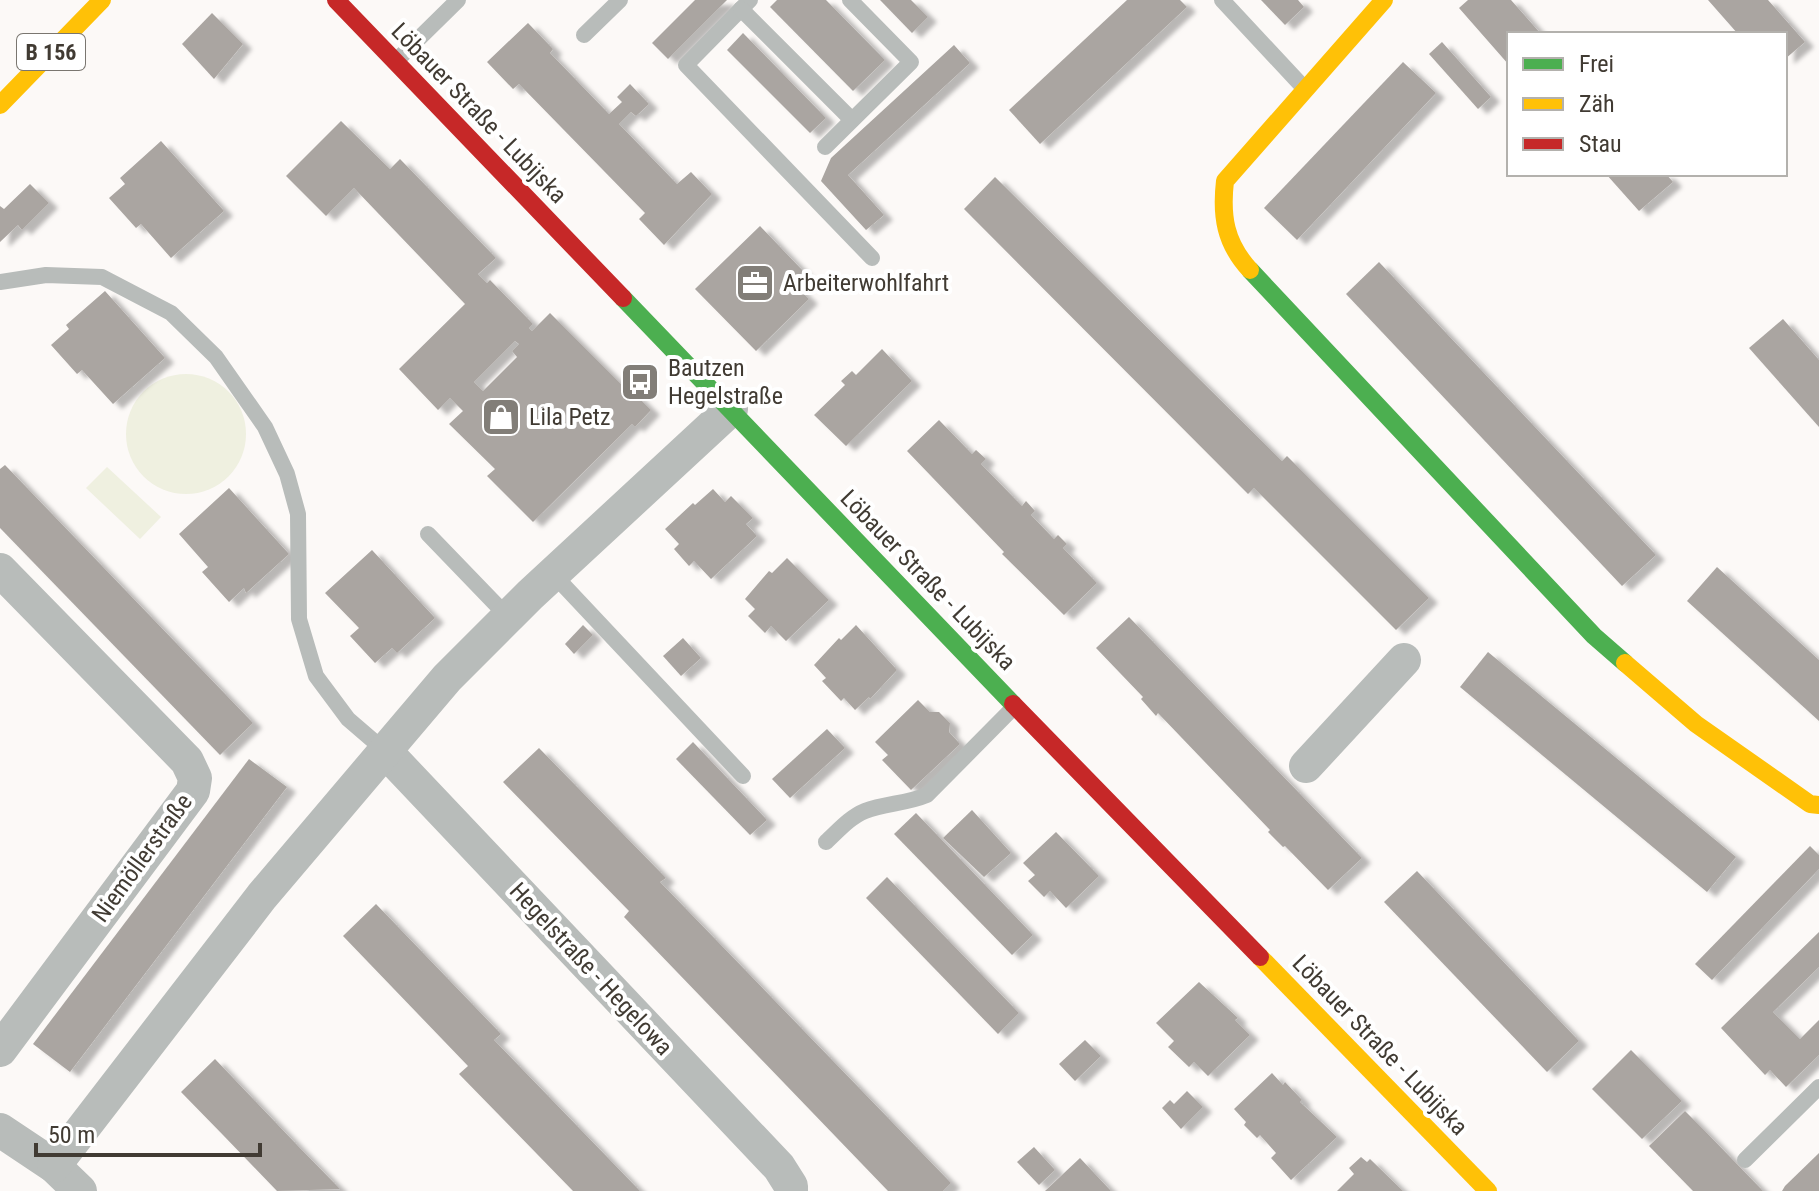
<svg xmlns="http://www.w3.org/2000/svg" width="1819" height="1191" font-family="'Roboto Condensed',sans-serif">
  <defs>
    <filter id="shadow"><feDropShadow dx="9" dy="5" stdDeviation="2" flood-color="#0004"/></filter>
  </defs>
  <rect width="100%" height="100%" fill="#fcf9f7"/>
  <g fill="#eff0e0">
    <circle cx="186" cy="434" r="60"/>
    <path d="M107,467L161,517L140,539L86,488Z"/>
  </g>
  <g fill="#aaa5a1" fill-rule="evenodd" filter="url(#shadow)">
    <path d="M695,0H727L668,59L652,43Z"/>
    <path d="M777,0H826L885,60L853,91L770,7Z"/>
    <path d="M880,0H911L928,17L912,33Z"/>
    <path d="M1127,0H1180L1187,7L1040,144L1009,110Z"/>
    <path d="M1261,0H1298L1304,7L1285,25Z"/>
    <path d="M1468,0H1511L1541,34H1509V65L1459,8Z"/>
    <path d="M1708,0H1768L1805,42L1785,59V34H1738Z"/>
    <path d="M212,13L243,44L214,79L182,44Z"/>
    <path d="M528,23L553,49L550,53L609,114L622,102L617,97L630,84L649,104L636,116L631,112L619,124L677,184L691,172L712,194L664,245L639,219L645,213L519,84L513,89L487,62Z"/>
    <path d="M743,33L826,118L810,133L727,50Z"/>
    <path d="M1442,42L1491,97L1478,109L1429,54Z"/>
    <path d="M954,45L970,63L848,175L884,215L866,230L821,181L831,158Z"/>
    <path d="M1403,62L1436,93L1297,240L1264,208Z"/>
    <path d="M341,121L390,169L400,159L496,258L478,274L487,283L490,280L533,324L529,328L532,331L550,313L633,396L635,394L651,410L635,427L632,424L533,522L487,476L495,469L449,424L463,411L450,398L438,410L399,369L465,304L354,188L326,216L286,176ZM515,341L519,344L512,351L517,357L483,391L474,382Z"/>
    <path d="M161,141L224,211L171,258L141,224L136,228L109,198L125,184L120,178Z"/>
    <path d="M1606,174H1666L1673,182L1639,211Z"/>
    <path d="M995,177L1282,461L1287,456L1429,598L1396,630L1254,488L1248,494L964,209Z"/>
    <path d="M30,184L49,203L22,230L18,225L0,242V206L4,209Z"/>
    <path d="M760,226L805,273L794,284L809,299L756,351L695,289Z"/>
    <path d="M1379,262L1656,555L1622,586L1346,294Z"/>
    <path d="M105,291L165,358L113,404L82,370L77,374L51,345L69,329L66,325Z"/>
    <path d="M1783,319L1819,360V427L1749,348Z"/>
    <path d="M882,349L912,381L846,446L814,415L845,385L841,381L852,371L856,375Z"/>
    <path d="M939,420L972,454L976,450L986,459L981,464L1022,506L1026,501L1035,511L1031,515L1054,539L1058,535L1067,544L1063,548L1097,583L1064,615L1002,554L1004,552L907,451Z"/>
    <path d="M5,465L253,723L220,755L0,528V469Z"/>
    <path d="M229,488L289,554L246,593L244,588L229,602L202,572L208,567L179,534Z"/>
    <path d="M713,489L725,502L731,496L753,518L746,524L757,536L711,579L694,561L689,566L674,549L679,544L665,529L693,503L695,505Z"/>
    <path d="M372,550L435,618L397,653L392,648L375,663L350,636L359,628L325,593Z"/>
    <path d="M787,558L829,600L786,641L771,626L765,633L748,616L755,609L745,599L769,571L772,573Z"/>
    <path d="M1717,567L1819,660V721L1687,601Z"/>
    <path d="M1129,617L1362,858L1328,890L1285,846L1283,847L1268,832L1270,830L1158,713L1156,716L1141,699L1143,697L1096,648Z"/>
    <path d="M583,625L593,635L574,654L565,644Z"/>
    <path d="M856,625L897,670L870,699L869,697L855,710L844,698L841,701L822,681L826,678L814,665L839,638L841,640Z"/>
    <path d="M683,638L701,658L681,676L663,656Z"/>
    <path d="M1488,652L1736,857L1707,892L1460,687Z"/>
    <path d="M918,700L930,712H939L950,723L949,732L960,744L911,790L882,760L888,755L875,742Z"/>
    <path d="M827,729L845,748L790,798L772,779Z"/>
    <path d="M693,742L767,820L750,835L676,759Z"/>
    <path d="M539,748L666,878L660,882L951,1183L943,1191H888L624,917L629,911L503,782Z"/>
    <path d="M249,759L287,787L70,1072L33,1044Z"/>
    <path d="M972,810L1011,853L984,877L943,838Z"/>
    <path d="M916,813L1033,935L1012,955L894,834Z"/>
    <path d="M1056,832L1099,876L1066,908L1050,891L1044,897L1028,881L1035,875L1023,863Z"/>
    <path d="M1810,846L1819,855V869L1712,980L1695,964Z"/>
    <path d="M1417,871L1579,1041L1547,1072L1384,902Z"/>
    <path d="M887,877L1019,1013L998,1034L866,898Z"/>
    <path d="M376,904L501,1034L494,1040L640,1191H573L459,1074L468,1066L343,936Z"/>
    <path d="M1819,932V967L1773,1012L1800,1039L1819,1020V1055L1786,1087L1770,1070L1765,1075L1721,1028Z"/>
    <path d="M1199,982L1238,1018L1235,1020L1250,1035L1208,1076L1194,1062L1189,1067L1168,1047L1174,1041L1156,1023Z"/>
    <path d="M1085,1040L1101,1056L1075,1081L1059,1064Z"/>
    <path d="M1631,1050L1682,1101L1642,1139L1592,1089Z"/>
    <path d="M215,1059L298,1146L340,1189L277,1191L223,1135L181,1092Z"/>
    <path d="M1272,1073L1283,1085L1285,1082L1302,1100L1300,1102L1337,1137L1291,1180L1271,1158L1276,1153L1260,1135L1257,1138L1244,1125L1246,1122L1234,1109Z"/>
    <path d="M1187,1091L1203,1107L1181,1129L1162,1108L1170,1100L1174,1104Z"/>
    <path d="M1685,1111L1704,1130L1763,1191H1693L1649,1146Z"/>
    <path d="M1034,1147L1055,1170L1039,1185L1017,1162Z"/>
    <path d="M1819,1153V1191H1782L1785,1186Z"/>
    <path d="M1361,1157L1367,1162L1370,1159L1403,1191H1337L1354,1174L1349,1168Z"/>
    <path d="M1080,1158L1111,1191H1045Z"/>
  </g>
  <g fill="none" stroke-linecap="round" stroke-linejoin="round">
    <g stroke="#b8bcba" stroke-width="16">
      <path d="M750,0L686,65L872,258"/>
      <path d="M1222,0L1304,88"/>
      <path d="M741,9L852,120"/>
      <path d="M584,35L620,0"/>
      <path d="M396,61L458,0"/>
      <path d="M825,147L911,62L850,0"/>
      <path d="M0,282L46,275L102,277L171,313L216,357L265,427L287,474L298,514L299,619L316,676L348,719L384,750"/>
      <path d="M428,534L508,617"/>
      <path d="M553,574L743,776"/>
      <path d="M826,842C838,831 850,817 865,811C885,803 906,804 927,795L1014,707"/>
      <path d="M1745,1160L1819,1087"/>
    </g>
    <g stroke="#b8bcba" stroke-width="34">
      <path d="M0,570L187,761L195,778L193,791L0,1050"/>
      <path d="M384,750L779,1167L791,1186V1191"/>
      <path d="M1306,766L1404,660"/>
      <path d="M0,1130L54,1166L80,1191"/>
      <path d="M54,1166L262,896L447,678L530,595L731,409"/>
    </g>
    <g stroke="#4caf50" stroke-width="18">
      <path d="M1250,270L1594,636L1625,663"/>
      <path d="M623,298L1013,704"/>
    </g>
    <g stroke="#ffc107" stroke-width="18">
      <path d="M0,105L102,0"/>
      <path d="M1250,270C1225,243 1221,216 1225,181L1384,0"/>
      <path d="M1625,663L1696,724L1810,804L1819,805"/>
      <path d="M1260,957L1488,1191"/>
    </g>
    <g stroke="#c62828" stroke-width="18">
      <path d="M336,0L623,298"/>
      <path d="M1013,704L1260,957"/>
    </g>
  </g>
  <defs>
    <g id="office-square" transform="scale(2)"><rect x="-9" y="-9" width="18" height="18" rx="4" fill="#827e78" stroke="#fff"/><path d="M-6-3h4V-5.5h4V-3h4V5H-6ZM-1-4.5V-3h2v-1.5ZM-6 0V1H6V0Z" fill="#fff"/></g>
    <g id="bus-square" transform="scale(2)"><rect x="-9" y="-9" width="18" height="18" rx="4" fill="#827e78" stroke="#fff"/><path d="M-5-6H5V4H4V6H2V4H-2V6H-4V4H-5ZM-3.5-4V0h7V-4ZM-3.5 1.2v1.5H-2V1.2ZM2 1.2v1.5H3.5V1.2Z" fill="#fff"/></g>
    <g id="shop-square" transform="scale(2)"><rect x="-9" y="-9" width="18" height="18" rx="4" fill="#827e78" stroke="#fff"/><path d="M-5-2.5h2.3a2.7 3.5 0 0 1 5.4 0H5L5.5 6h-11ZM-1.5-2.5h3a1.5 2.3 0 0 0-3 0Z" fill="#fff"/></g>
  </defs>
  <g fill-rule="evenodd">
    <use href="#office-square" x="755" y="283"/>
    <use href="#bus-square" x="640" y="382"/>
    <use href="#shop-square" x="501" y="417"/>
  </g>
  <g text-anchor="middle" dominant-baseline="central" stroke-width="8" stroke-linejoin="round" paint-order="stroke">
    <rect fill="#fff" stroke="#7a7670" stroke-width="2" x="17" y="34" width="68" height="36" rx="6"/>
    <g font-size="22" font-weight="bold" fill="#413b33">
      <text x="51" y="52">B 156</text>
    </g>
    <g font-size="24" fill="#413b33" stroke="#fff">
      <text transform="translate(479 113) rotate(46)">Löbauer Straße - Lubijska</text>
      <text transform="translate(928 580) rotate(46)">Löbauer Straße - Lubijska</text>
      <text transform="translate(142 858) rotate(-54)">Niemöllerstraße</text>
      <text transform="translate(591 969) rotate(47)">Hegelstraße - Hegelowa</text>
      <text transform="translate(1380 1045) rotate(46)">Löbauer Straße - Lubijska</text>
    </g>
    <g font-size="24" fill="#413b33" stroke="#fff" text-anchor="start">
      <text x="783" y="283">Arbeiterwohlfahrt</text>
      <text x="668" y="368">Bautzen<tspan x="668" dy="28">Hegelstraße</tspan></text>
      <text x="529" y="417">Lila Petz</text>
    </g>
  </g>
  <rect x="1507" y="32" width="280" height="144" fill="#ffffff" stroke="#b3b1ad" stroke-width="2"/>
  <rect x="1523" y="58" width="40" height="12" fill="#4caf50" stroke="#b3b1ad" stroke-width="2"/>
  <text x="1579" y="72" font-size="24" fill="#413b33">Frei</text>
  <rect x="1523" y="98" width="40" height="12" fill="#ffc107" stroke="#b3b1ad" stroke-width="2"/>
  <text x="1579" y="112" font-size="24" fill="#413b33">Zäh</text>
  <rect x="1523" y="138" width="40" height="12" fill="#c62828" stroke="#b3b1ad" stroke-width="2"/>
  <text x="1579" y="152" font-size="24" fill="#413b33">Stau</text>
  <path d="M36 1143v12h224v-12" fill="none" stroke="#413b33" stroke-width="4"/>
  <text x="48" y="1143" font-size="24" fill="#413b33" stroke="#ffffff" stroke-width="6" paint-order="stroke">50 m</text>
</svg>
